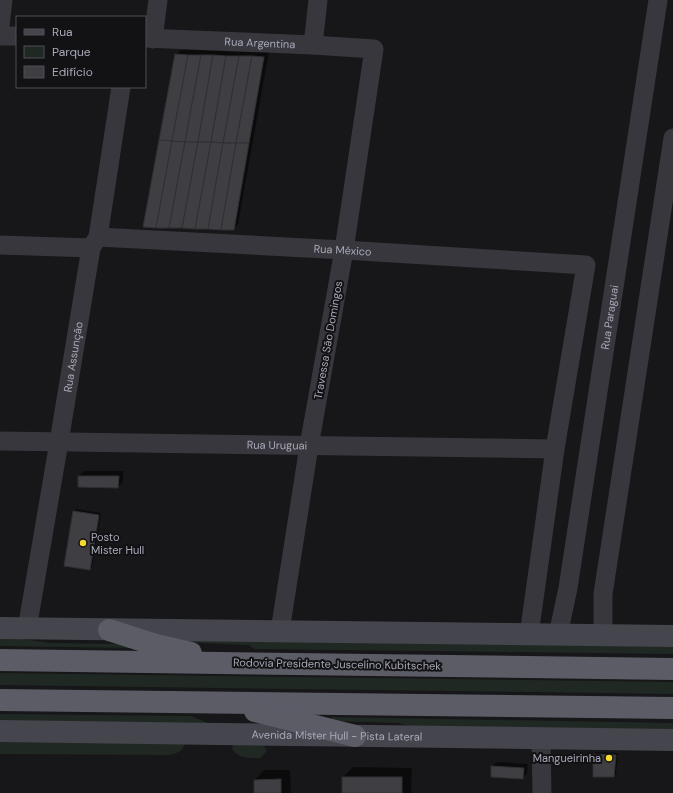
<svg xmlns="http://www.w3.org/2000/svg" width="673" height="793" font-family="'DM Sans',sans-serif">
  <rect width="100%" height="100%" fill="#171618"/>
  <g fill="#202823">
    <path d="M0,636L51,643L127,644L130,648L0,646Z"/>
    <path d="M178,639L673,645V654L254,649L249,645H245L179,642Z"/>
    <path d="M0,673L673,682V694L0,685Z"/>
    <path d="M0,714L191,716L208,723H260L263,724L0,723Z"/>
    <path d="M332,717L673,723V731L413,727L398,723L333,721L330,720Z"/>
    <path d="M0,740L184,744C184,751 175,754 170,755L0,754Z"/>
    <path d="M263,744L266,749V752L260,758C249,758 239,759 232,749L233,745Z"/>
  </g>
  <g fill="#0007">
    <path d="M181,50L269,52L238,224L233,229L176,55Z"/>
    <path d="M84,471H123V482L118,487L79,486V476Z"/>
    <path d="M76,509L101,513L92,567L90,569L74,512Z"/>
    <path d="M596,752L618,753L616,774L614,776L594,754Z"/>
    <path d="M497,762L528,764L527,773L523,778L492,766Z"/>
    <path d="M353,767L412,768L411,793H343V777Z"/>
    <path d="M264,770H290L291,793H255V780Z"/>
  </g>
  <g fill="#3e3e43" stroke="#313034">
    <path d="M175,54L188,55L172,141L159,140Z"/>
    <path d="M188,55H201L185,142L172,141Z"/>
    <path d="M201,55H213L198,142H185Z"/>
    <path d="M213,55L226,56L211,142H198Z"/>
    <path d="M226,56H239L223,143L211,142Z"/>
    <path d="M239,56H252L236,143H223Z"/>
    <path d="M252,56L264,57L249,143H236Z"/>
    <path d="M159,140L172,141L156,228L143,227Z"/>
    <path d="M172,141L185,142L169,228H156Z"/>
    <path d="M185,142H198L182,228H169Z"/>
    <path d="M198,142H211L195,229L182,228Z"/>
    <path d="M211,142L223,143L208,229H195Z"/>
    <path d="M223,143H236L221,230L208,229Z"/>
    <path d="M236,143H249L234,230H221Z"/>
    <path d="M78,476H119L118,488L78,487Z"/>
    <path d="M73,511L99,515L90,570L64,566Z"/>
    <path d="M593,754L616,755L614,777H593Z"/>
    <path d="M491,766L524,768L523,779L491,777Z"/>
    <rect x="342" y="777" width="60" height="16"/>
    <path d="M281,779V793H254V780Z"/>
  </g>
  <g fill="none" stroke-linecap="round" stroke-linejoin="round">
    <g stroke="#37373d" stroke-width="19">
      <path d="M0,26L3,0"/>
      <path d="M0,36H17"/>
      <path id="s1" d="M145,38L313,45L374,49L344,250L309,446L280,631"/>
      <path d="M153,39L158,0"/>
      <path d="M313,45L318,0"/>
      <path id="s2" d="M98,237L344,250L586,265L555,449L529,635"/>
      <path d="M0,245L91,248"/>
      <path id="s3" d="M0,441L555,449"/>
      <path id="s4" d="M27,629L59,442L91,248L98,237L121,87"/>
      <path id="s5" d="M558,635L568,588L658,0"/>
      <path d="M603,636V594L673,138"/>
      <path d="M541,738L542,793"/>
    </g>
    <g stroke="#45454d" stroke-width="22">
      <path d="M0,628L673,636"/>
      <path id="s6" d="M0,731L673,740"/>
    </g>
    <g stroke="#5b5c66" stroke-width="22">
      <path d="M109,630L156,645L191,653"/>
      <path d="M0,660L673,669"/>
      <path d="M0,700L673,708"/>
      <path d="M255,711L355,736"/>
    </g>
  </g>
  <g fill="#f6da30" stroke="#121113" stroke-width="1.5">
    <circle cx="83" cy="543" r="4"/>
    <circle cx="609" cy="758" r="4"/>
  </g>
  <g text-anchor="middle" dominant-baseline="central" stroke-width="4" stroke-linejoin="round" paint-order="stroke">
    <g font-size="11" fill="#a8aab9" stroke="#121113">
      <text stroke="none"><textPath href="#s1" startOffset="115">Rua Argentina</textPath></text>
      <text stroke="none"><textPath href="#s2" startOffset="245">Rua México</textPath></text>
      <text stroke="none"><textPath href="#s5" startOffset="322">Rua Paraguai</textPath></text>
      <text transform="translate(328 340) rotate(-80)">Travessa São Domingos</text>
      <text stroke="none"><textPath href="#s4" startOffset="276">Rua Assunção</textPath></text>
      <text stroke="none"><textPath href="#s3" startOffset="277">Rua Uruguai</textPath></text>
      <text transform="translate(337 664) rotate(1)">Rodovia Presidente Juscelino Kubitschek</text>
      <text stroke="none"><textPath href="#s6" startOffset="337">Avenida Mister Hull - Pista Lateral</textPath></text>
    </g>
    <g font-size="11" fill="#a8aab9" stroke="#121113" text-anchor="start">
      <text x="91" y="537">Posto<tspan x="91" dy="13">Mister Hull</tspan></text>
      <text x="601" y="758" text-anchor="end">Mangueirinha</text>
    </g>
  </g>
  <rect x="16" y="16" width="130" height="72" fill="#121113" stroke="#4e4e55"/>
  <rect x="24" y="29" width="20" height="6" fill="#45454d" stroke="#4e4e55"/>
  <text x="52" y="36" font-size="12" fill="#a8aab9">Rua</text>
  <rect x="24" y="46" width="20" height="12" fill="#202823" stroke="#4e4e55"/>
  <text x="52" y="56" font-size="12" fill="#a8aab9">Parque</text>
  <rect x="24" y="66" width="20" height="12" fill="#3e3e43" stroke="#4e4e55"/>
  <text x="52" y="76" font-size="12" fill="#a8aab9">Edifício</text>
</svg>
